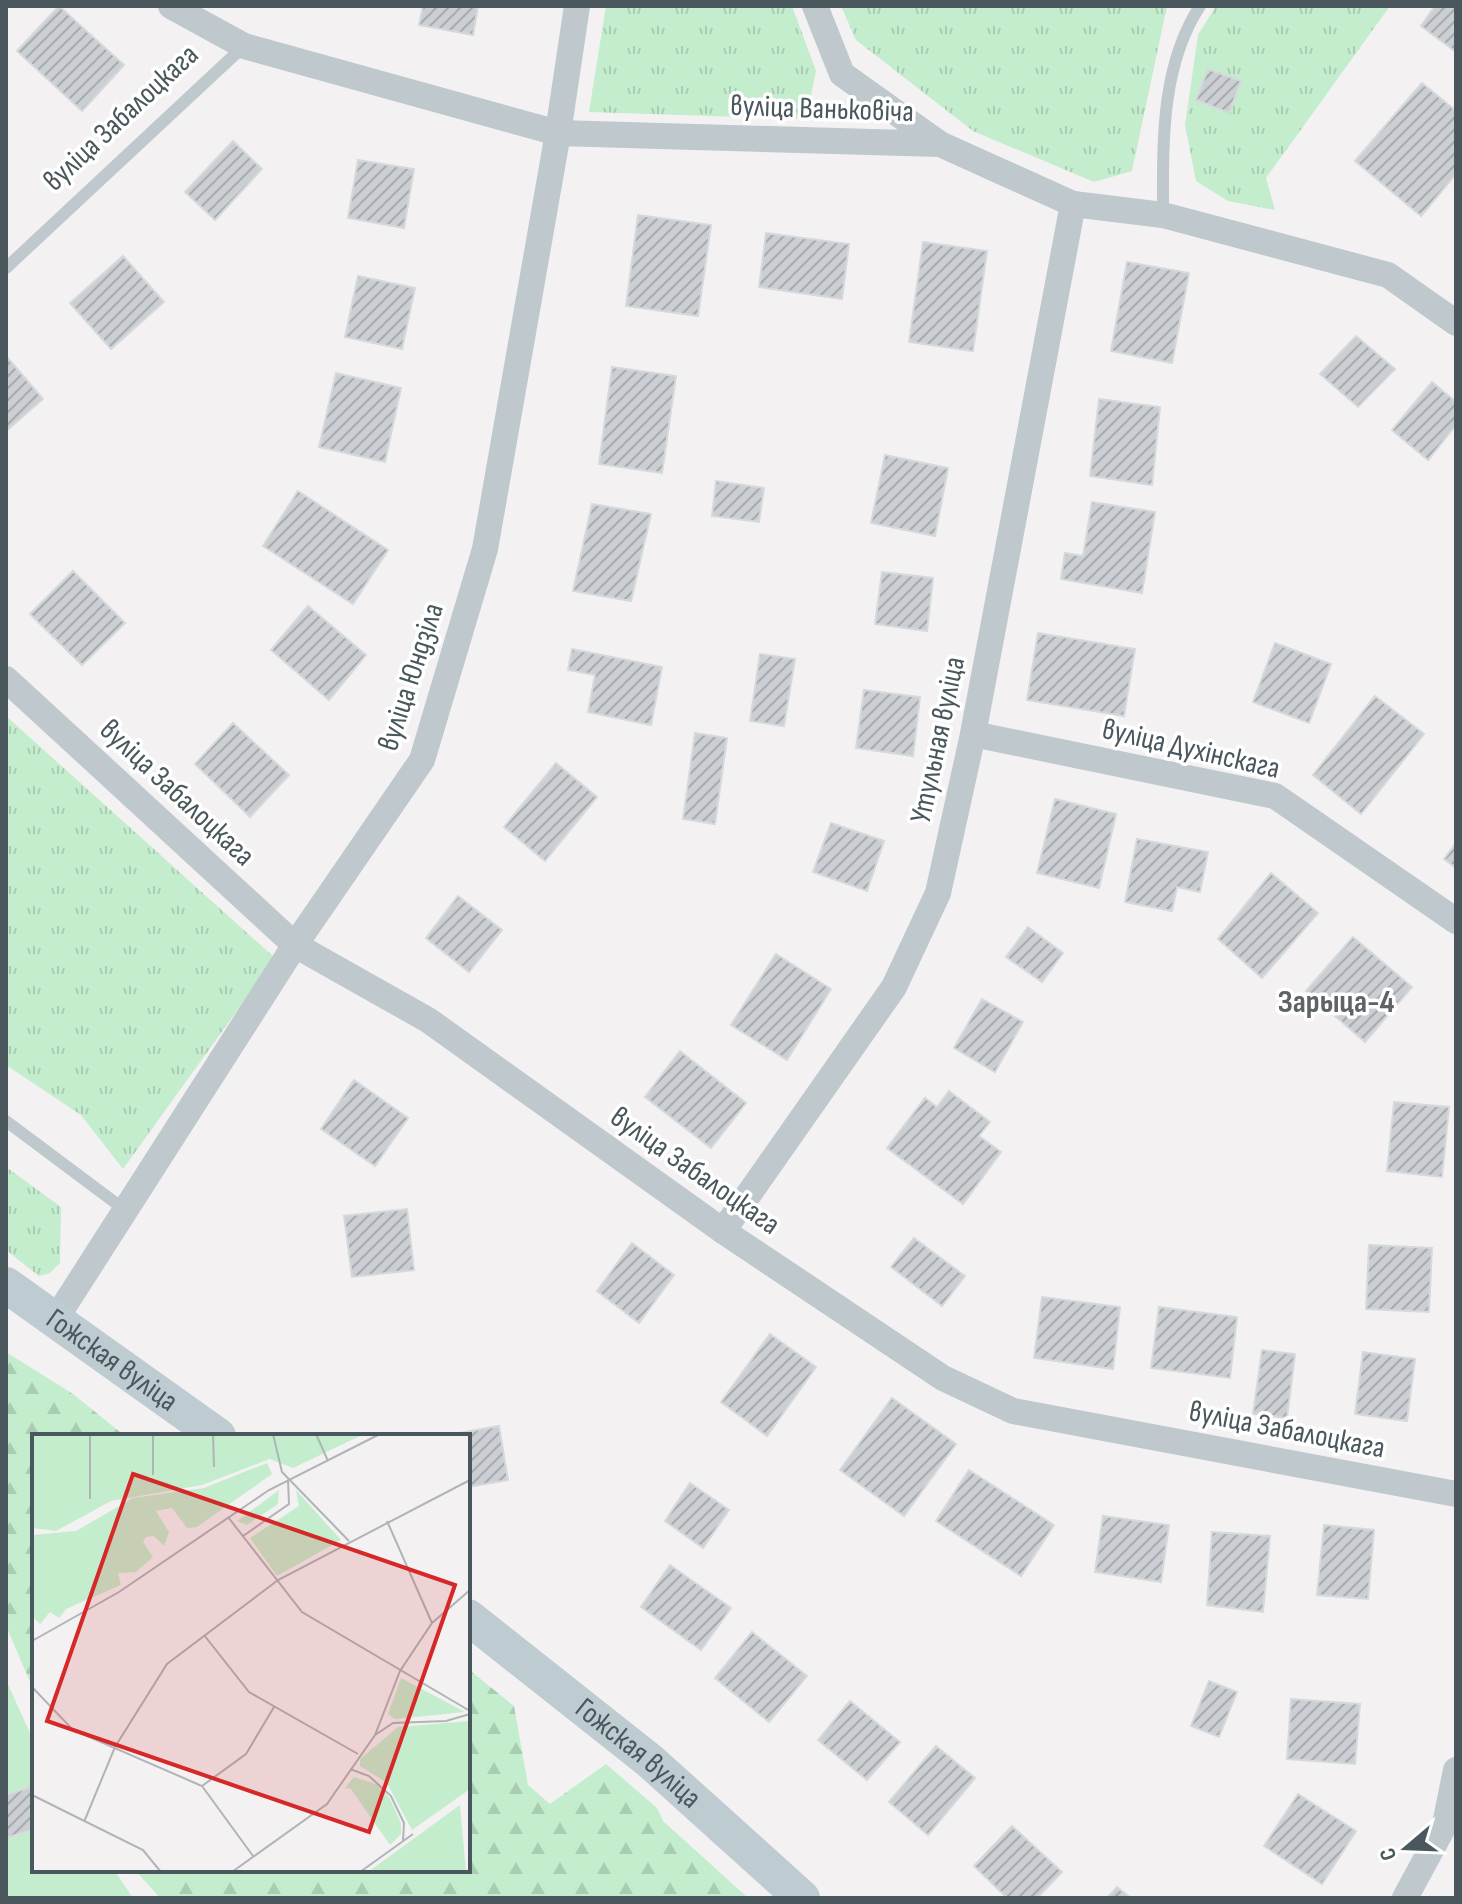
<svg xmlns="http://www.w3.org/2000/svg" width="1462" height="1904" font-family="'Sofia Sans Condensed',sans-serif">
  <defs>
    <pattern id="grass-tufts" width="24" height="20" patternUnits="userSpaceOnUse" patternTransform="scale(2)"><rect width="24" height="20" fill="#c3edcc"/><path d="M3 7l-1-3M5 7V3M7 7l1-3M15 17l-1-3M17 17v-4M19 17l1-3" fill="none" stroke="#a9cdb2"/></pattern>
    <pattern id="forest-firs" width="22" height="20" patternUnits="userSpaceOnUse" patternTransform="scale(2)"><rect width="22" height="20" fill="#c3edcc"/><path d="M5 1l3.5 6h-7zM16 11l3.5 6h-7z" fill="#a9cdb2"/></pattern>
    <pattern id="building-hatch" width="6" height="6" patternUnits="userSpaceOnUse" patternTransform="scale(2)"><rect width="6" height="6" fill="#cbcfd3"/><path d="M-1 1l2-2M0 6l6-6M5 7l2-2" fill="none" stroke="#a7abae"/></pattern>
  </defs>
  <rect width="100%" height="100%" fill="#f3f1f2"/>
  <g fill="url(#grass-tufts)" fill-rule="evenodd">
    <path d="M606,6H792L816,71L806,119L589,112Z"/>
    <path d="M841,6H1167L1132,171L1094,182L973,131L856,40Z"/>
    <path d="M1216,6H1390L1266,178L1275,210L1228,201L1196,181L1185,125L1198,35ZM1208,69L1240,81L1196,100Z"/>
    <path d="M6,716L275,958L123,1169L81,1115L6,1065Z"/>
    <path d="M6,1167L61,1207L60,1263L50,1273L39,1276L6,1250Z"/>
  </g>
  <g fill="url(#forest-firs)">
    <path d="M6,1352L73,1394L125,1436H34V1691L6,1626Z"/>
    <path d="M468,1669L514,1706L528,1785L550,1804L606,1764L657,1808L663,1821L748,1898H160L135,1870H468Z"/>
  </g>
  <path fill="#c3edcc" d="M6,1680L34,1742V1870H114L133,1898H6Z"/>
  <g fill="url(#building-hatch)" stroke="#d6d9dc" stroke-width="2">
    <path d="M59,6L124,65L82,111L17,51Z"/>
    <path d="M423,6H478L473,35L419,25Z"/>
    <path d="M1435,6H1456V52L1421,26Z"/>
    <path d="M1208,69L1241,81L1229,113L1196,100Z"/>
    <path d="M1422,83L1456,111V174L1421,216L1355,161Z"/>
    <path d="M233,141L262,169L215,220L185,192Z"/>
    <path d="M358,160L414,169L404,228L348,218Z"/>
    <path d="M638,215L711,225L698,316L626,306Z"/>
    <path d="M766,233L849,244L842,299L759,287Z"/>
    <path d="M923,242L987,251L973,351L909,342Z"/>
    <path d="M123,256L164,302L111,349L70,303Z"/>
    <path d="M1127,262L1189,273L1172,363L1111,351Z"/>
    <path d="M358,276L415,288L402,349L345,337Z"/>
    <path d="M1356,336L1395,369L1358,407L1320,374Z"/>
    <path d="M6,356L43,399L6,431Z"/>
    <path d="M612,367L676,376L662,473L599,464Z"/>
    <path d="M336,373L401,388L385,462L319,447Z"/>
    <path d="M1432,382L1456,402V425L1428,460L1392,430Z"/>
    <path d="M1099,399L1160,407L1152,485L1090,476Z"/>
    <path d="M885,455L948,468L935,536L871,523Z"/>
    <path d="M716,481L764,488L759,522L712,516Z"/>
    <path d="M298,491L388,550L353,604L263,546Z"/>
    <path d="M1092,502L1155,512L1142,593L1061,579L1065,553L1083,556Z"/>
    <path d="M592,504L651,514L631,601L573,591Z"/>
    <path d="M73,571L125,623L82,665L30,614Z"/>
    <path d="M882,572L933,578L927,631L875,624Z"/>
    <path d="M308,606L366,655L329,700L271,650Z"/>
    <path d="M1038,633L1135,649L1124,716L1027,700Z"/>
    <path d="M1275,643L1331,664L1309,723L1253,702Z"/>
    <path d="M572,649L662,667L651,725L588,712L595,675L568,670Z"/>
    <path d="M760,654L795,659L784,726L750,721Z"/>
    <path d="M864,690L920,697L913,756L856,748Z"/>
    <path d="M1375,696L1424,734L1361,814L1313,775Z"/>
    <path d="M233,723L289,775L250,817L195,764Z"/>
    <path d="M695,733L727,738L715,824L683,819Z"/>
    <path d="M556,763L597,797L545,861L504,827Z"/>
    <path d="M1055,799L1116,814L1099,888L1037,873Z"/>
    <path d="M831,823L884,841L867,891L813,872Z"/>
    <path d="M1137,839L1208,852L1200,892L1177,887L1172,911L1125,902Z"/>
    <path d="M1456,843V868L1444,859Z"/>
    <path d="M1271,873L1318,913L1262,978L1218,939Z"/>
    <path d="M458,896L502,930L469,972L426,938Z"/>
    <path d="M1028,927L1063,953L1042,982L1006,957Z"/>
    <path d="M1353,937L1412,987L1365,1042L1306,991Z"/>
    <path d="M776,954L831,989L787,1060L731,1025Z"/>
    <path d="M982,999L1023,1022L995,1072L954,1048Z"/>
    <path d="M680,1051L746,1103L711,1148L645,1097Z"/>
    <path d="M354,1080L408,1118L375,1166L321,1129Z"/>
    <path d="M949,1091L990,1122L979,1136L1001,1152L963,1204L887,1148L925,1098L937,1107Z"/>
    <path d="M1394,1102L1449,1107L1442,1177L1387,1171Z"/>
    <path d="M407,1209L414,1270L352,1277L344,1216Z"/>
    <path d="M914,1238L965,1276L942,1306L891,1267Z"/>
    <path d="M632,1243L674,1275L639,1323L597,1291Z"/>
    <path d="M1369,1245L1432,1248L1429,1312L1366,1309Z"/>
    <path d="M1042,1297L1120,1307L1113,1369L1034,1358Z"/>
    <path d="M1159,1307L1237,1317L1230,1378L1151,1368Z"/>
    <path d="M770,1334L816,1367L767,1436L721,1402Z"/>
    <path d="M1262,1350L1295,1354L1287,1418L1253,1414Z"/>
    <path d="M1363,1352L1415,1359L1407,1421L1355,1414Z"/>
    <path d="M892,1398L956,1444L904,1516L840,1470Z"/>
    <path d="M499,1426L508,1480L468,1487V1436H443Z"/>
    <path d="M969,1470L1054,1525L1021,1576L936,1521Z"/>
    <path d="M690,1483L729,1510L703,1548L665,1521Z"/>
    <path d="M1103,1516L1169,1525L1161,1582L1095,1572Z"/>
    <path d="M1324,1525L1374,1530L1368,1599L1317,1595Z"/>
    <path d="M1212,1532L1270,1536L1263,1612L1207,1605Z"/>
    <path d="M670,1565L731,1608L701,1650L641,1607Z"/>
    <path d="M752,1632L807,1676L769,1722L715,1678Z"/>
    <path d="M1209,1681L1237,1692L1219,1737L1191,1726Z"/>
    <path d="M1291,1699L1360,1704L1355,1764L1287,1759Z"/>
    <path d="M850,1701L900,1742L867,1780L818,1740Z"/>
    <path d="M936,1746L975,1778L928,1835L889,1802Z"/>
    <path d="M31,1787L34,1798V1829L6,1838V1795Z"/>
    <path d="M1298,1794L1356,1831L1322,1884L1264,1846Z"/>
    <path d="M1012,1826L1062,1872L1037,1898H1007L974,1866Z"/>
    <path d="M1117,1887L1131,1898H1107Z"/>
  </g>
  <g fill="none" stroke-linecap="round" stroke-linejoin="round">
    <g stroke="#bec8cd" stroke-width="12">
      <path d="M1163,215C1163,145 1160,67 1200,6"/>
      <path d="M6,268L244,46"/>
      <path d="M6,1121L125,1210"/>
    </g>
    <g stroke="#bec8cd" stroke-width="26">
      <path d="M171,6L244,46L558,133L940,144L1073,204L1163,215L1388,275L1456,323"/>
      <path d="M815,6L842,74L940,144"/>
      <path d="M6,679L295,945L428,1020L723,1231L943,1378L1013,1411L1456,1494"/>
      <path d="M973,734L1275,796L1456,921"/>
      <path d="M723,1231L894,987L938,893L973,734L1073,204"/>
      <path d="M55,1320L295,945L422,760L485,549L558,133L577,6"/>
      <path d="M1405,1898L1445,1824L1456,1770"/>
    </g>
    <g stroke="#becbd1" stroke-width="36">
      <path id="s1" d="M6,1285L218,1436"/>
      <path id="s2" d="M468,1617L650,1761L802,1898"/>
    </g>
  </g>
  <g text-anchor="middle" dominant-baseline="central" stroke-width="7" stroke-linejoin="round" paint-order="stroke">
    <g font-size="30" fill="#4a585e" stroke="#fff">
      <text transform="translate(822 109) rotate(2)">вуліца Ваньковіча</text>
      <text transform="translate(121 118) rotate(-43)">вуліца Забалоцкага</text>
      <text transform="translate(411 677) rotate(-72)">вуліца Юндзіла</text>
      <text transform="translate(938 740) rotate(-78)">Утульная вуліца</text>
      <text transform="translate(1191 749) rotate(13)">вуліца Духінскага</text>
      <text transform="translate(177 793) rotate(43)">вуліца Забалоцкага</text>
      <text transform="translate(695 1171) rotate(35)">вуліца Забалоцкага</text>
      <text stroke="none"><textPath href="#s1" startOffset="130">Гожская вуліца</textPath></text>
      <text transform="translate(1287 1430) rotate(11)">вуліца Забалоцкага</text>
      <text stroke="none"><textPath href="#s2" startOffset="218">Гожская вуліца</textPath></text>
    </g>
    <g font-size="32" font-weight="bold" fill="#5e6366" stroke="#fff">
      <text x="1336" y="1002">Зарыца-4</text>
    </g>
  </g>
  <g transform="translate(32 1434)">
    <rect width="438" height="438" fill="#f3f1f2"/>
    <path d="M247,56L246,70L215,91L205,87ZM264,56L309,106L245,142L218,104L267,72ZM369,244L433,278L363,285L356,280ZM438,287V355L380,396L355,349L328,332V325L366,293ZM322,343L347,351L358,365L369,389V400L358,411L319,355L313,354ZM428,371L434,438H336Z" fill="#c3edcc"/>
    <path d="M235,29L240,40L165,93L155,94L140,74L124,77L137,98L132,112L122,102L114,103L111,108L121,123L104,138L86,139L89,151L34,175L27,184L18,178L8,190L0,182V101L44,97L101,64L172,54Z" fill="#c3edcc"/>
    <path d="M0,0H332L261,34L238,25L170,51L79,67L24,97L0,94Z" fill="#c3edcc"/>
    <path fill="none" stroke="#afb4b7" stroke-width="2" d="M58,0V65M181,0L182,33M241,0L250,38L317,107M284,0L296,27M121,41V0M0,59L1,86M196,83L270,178L438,277M355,87L400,189M211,102L257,70L256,46M172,201L217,258L326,320M0,207L87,158L237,56L348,0M0,253L41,296L170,352L221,422M343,301L361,289L414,287L438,280M318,335L337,342L359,362L372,389L371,407M170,352L214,320L242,273M0,361L111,416L129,438M52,388L83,313L135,230L246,146L438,46M200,438L295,370L343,301L368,237L400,189L438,156M328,438L381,400"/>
    <path fill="#d62828" fill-opacity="0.15" stroke="#d62828" stroke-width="4" d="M101,40L423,151L337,398L15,287Z"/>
    <rect width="438" height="438" fill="none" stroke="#4a585e" stroke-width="4"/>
  </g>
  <rect width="1462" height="1904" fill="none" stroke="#4a585e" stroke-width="16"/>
  <g transform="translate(1406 1848) rotate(251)" stroke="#ffffff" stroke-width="6" paint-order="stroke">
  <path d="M0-6L14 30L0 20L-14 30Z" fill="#4a585e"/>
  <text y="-12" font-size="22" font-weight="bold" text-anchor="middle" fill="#4a585e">С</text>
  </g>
</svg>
